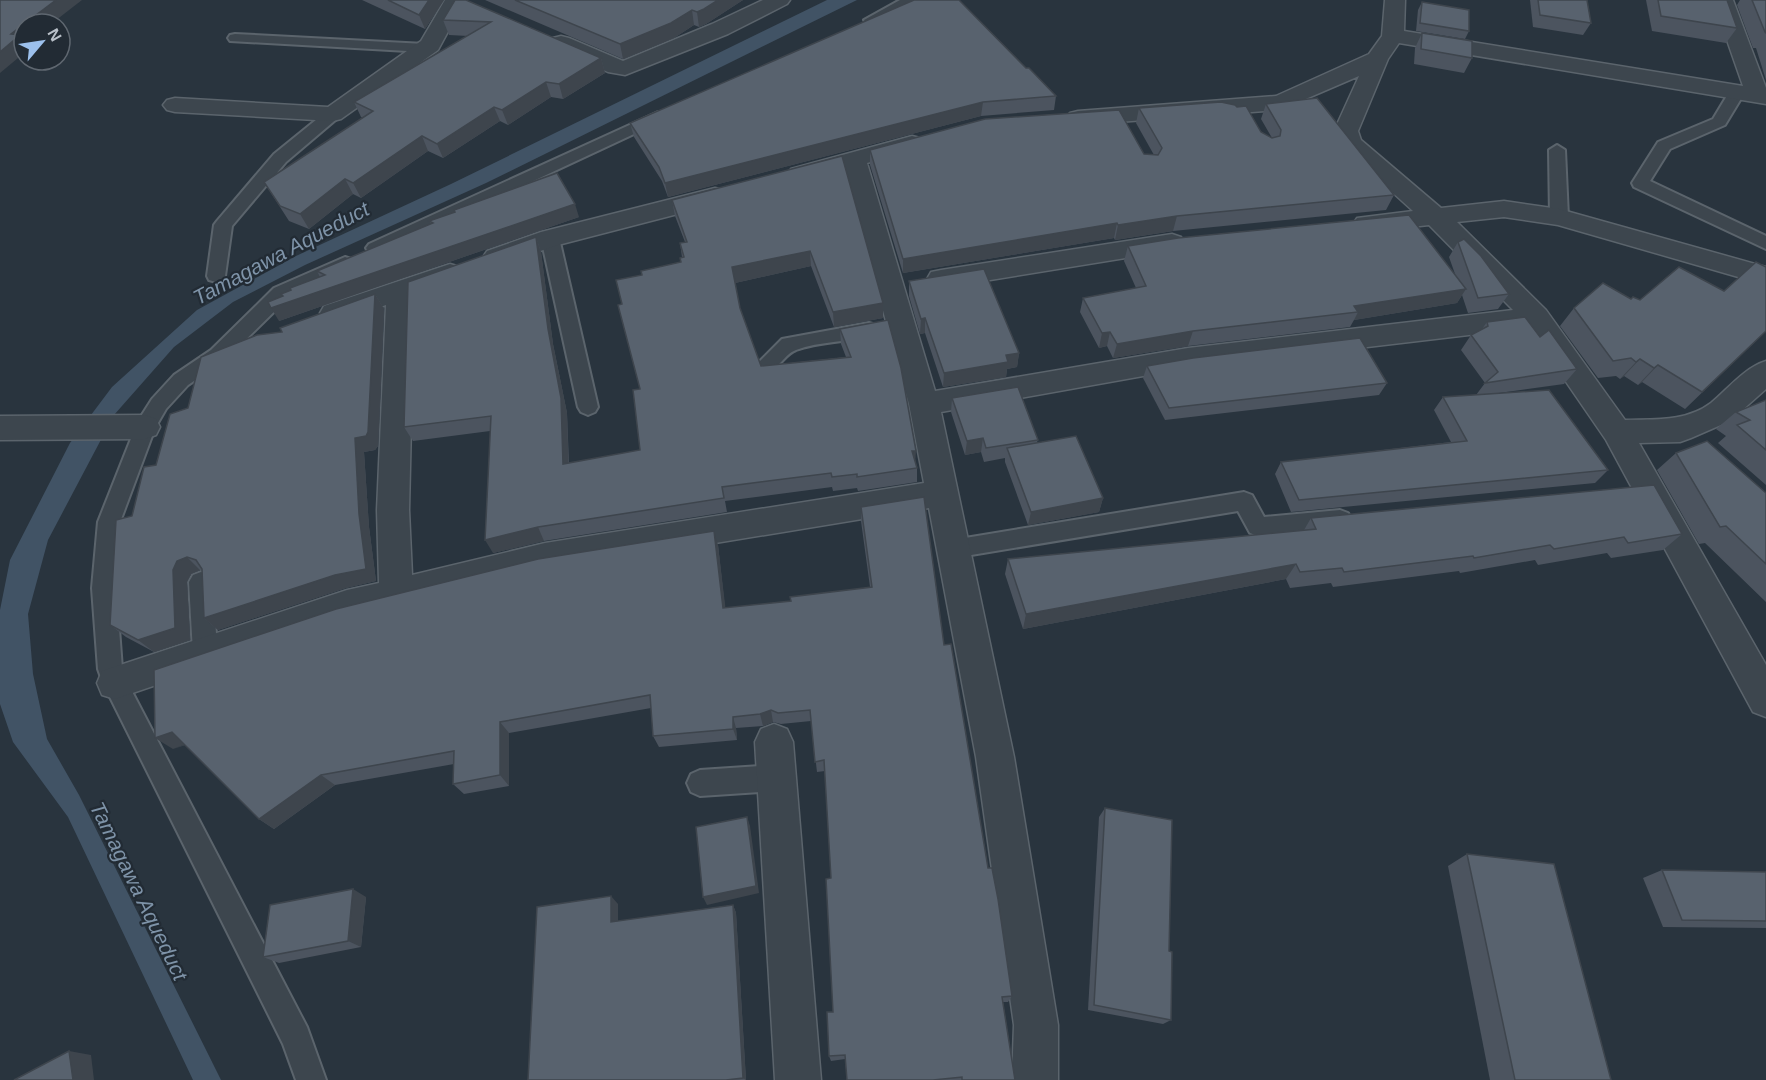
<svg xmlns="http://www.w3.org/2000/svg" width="1766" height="1080" font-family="Arial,sans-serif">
  <rect width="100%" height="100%" fill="#29343e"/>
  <path fill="#415365" d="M827,0H857L486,183L305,265L233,302L174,347L114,415L48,540L28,614L33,674L47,739L79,795L221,1080H193L68,817L13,742L0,704V610L10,560L70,443L112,387L197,310L296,256L451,184Z"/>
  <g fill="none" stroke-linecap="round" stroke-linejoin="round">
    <g stroke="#5b646c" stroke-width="4">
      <g id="lane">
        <path d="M900,0H918L876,23H866L864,20Z"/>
        <path d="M235,34L425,44L432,48L425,52L230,41L228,38L230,35Z"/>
        <path d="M1737,87L1745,92L1725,125L1670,149L1650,181L1766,236V249L1634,187L1632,183L1658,142L1713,119L1731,89Z"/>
        <path d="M333,109L341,114L339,117L286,162L232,226L225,276L223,280L216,282L209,280L207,276L214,225L217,221L274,154L327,111Z"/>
        <path d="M658,112L666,117L664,120L381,252H369L366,248L369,244Z"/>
        <path d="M1557,145L1565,150L1568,217L1565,221H1553L1550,217L1549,150Z"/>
        <path d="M550,232L556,234L559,238L598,407L595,412L588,415L581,412L578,407L541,238L544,234Z"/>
        <path d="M345,257L351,259L354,263L351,267L288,298L225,360L188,385L166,409L155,428L120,522L116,588L122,669L126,680L307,1027L326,1080H296L283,1044L103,683L98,669L92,588L98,522L138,421L152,399L174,375L211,350L274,288Z"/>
        <path d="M869,323L876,325L879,330L876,335C851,342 819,341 796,350C782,355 779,374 761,368L758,363L782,339Z"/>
        <path d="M1244,492L1252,495L1264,517L1340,510L1348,513L1351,519L1348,525L1340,528L1258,536L1250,533L1238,511L953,558L945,556L942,549L945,542L953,540Z"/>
        <path d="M201,572L209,575L213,582L217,652L214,660L205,663L196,660L193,652L189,582L193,575Z"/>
        <path d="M776,765L785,769L789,778L785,787L776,791L700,796L691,792L687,783L691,774L700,770Z"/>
      </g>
    </g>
    <g stroke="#5b646c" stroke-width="3">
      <g id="street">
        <path d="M445,0H465L438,50L341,119L333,121L175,112L167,110L163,105L167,100L175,98L328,107L421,41Z"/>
        <path d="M763,0H790L787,4L728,34L625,75L608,72L553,48L550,43L553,38L561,36L569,38L623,61L712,24Z"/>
        <path d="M1385,0H1405L1404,31L1743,86L1713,0H1733L1766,88V104L1399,43L1388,59L1358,131L1361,140L1441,208L1504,201L1559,209L1766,267V285L1558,225L1504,217L1457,222L1546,310L1625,420C1654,419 1686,422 1711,403C1728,389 1744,368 1766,361V389L1730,421L1691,438L1680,442L1639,443L1766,665V717L1753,712L1606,440L1529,328L1188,368L941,412L1014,757L1058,1025V1080H1012L1014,1025L976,757L929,508L545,571L347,620L115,699L102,695L97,683L102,671L347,590L379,583L377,510L386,305L334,323L324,320L320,313L324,306L450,264L460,267L463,273L460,279L414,296L409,510L412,575L545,543L924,483L909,404L844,170L800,182L791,179L788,174L791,169L912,136L920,138L924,143L920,148L867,163L935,391L1188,348L1513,310L1429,225L1366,232L1357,230L1353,224L1357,218L1413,211L1338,143L1334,131L1359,76L1280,110L1078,125L1070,123L1066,118L1070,113L1078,111L1276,96L1369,54L1382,36Z"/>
        <path d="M715,188L724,190L728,196L724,202L558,245L496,266L487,263L483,257L487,251L541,232Z"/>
        <path d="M1172,234L1181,237L1185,243L1181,249L941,288L931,286L927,279L931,272L941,270Z"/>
        <path d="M145,415L156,419L160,427L156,435L145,439L0,440V416Z"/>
        <path d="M774,724L787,729L793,742L821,1080H775L755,742L761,729Z"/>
      </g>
    </g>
    <use href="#lane" fill="#3d464e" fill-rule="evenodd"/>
    <use href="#street" fill="#3d464e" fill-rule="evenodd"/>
  </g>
  <g fill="#4c545f">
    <path d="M362,0H444L425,29Z"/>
    <path d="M455,0L601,58L605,73L563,99L551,97L508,125L500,121L443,158L428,151L361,198L353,194L309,229L289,221L264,182L363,118L361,117L354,102L468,36L449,35L443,20Z"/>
    <path d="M485,0H743L706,24L699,27L694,25L674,38L623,59Z"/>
    <path d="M1530,0H1587L1591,23L1583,35L1533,27Z"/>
    <path d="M1646,0H1727L1737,28L1726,43L1652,31Z"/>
    <path d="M1740,0H1766V80L1756,48H1753L1737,5Z"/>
    <path d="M1422,2L1469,31L1465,39L1416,31L1418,10Z"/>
    <path d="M1422,33L1472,58L1464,73L1414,64L1415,48Z"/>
    <path d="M1026,68L1056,96L1054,110L981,116L668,197L662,181L634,137L630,123Z"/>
    <path d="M1266,104L1394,195L1386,210L1173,231L1115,240L1114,238L903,273L870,165V150L1154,155L1136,123L1139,108L1237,107L1261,132L1272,138L1261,119Z"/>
    <path d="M842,156L883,318L834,327L811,266L735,283L740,308L761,366L846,357L841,344L840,329L915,461L917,468V482L858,491L857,488L833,491L832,487L725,501L727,512L544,541L493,553L490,431L413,441L404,427L536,237L541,252L553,344L567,413L569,463L640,450V389L622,304L642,275L681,262L682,257L680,243L685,242L675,216L672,200Z"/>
    <path d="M579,217L279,321L282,296L320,277L317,271L431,224L429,221Z"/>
    <path d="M1458,242L1509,294L1498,309L1468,313L1462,295L1457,303L1354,320L1350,327L1188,346L1113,358L1107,346L1099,348L1080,312L1083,298L1136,288L1124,261L1128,246L1455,274L1449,257Z"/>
    <path d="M909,281L1019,353L1017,367L1007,369L1006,377L943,387L925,333L920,334L909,296Z"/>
    <path d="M375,294L384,309L378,446L375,450L364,452L369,527L376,581L346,588L218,630L204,618L202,570H200L191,574L187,582L190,640L154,652L126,637L110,625L132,516L156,465L188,408Z"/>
    <path d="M1631,299L1640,300L1766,331L1685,409L1642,382L1638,385L1624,376L1620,379L1616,376L1598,378L1560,326L1574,308Z"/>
    <path d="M1487,322L1540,337L1577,369L1564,384L1499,393L1608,470L1595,483L1291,512L1275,474L1281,462L1451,442L1434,410L1443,397L1476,395L1485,383L1461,350L1471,335L1482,329Z"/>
    <path d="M1147,366L1387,383L1379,395L1165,420L1143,378Z"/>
    <path d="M952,398L1038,440L1037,442L1103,498L1099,512L1028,525L1005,462V458L984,462L981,452L965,455L951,412Z"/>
    <path d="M1766,400V485L1718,443L1726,436L1716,429L1736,412Z"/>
    <path d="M1676,453L1766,493V602L1705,543L1699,544L1657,470Z"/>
    <path d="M861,507L944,645L1012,996L1008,1002H1003L1015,1080H847L845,1059L831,1061L829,1056L833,1012L831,878L825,771L817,772L811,721L781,724L773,722L763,726L736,728L737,740L659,747L653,736L651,708L509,733V786L464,794L453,784L454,764L335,785L274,829L259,819L185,745L173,749L718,545L725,608L791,601L870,587L861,521Z"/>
    <path d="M1311,518L1682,534L1663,550L1611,558L1607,553L1538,565L1535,560L1460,573L1459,571L1333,587L1331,583L1290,588L1286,579L1023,629L1005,574L1008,559L1304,530Z"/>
    <path d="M1105,808L1169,951L1171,1020L1163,1024L1088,1010L1099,817Z"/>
    <path d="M1467,854L1611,1080H1490L1448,866Z"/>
    <path d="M1662,870L1766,872V928L1663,927L1643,878Z"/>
    <path d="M366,897L361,947L279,963L263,957Z"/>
    <path d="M618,904V921L733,905L736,913L746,1080H528Z"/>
  </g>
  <g fill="#3e454d">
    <path d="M56,0H82L51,24H25Z"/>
    <path d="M429,0H444L425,29L419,15Z"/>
    <path d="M718,0H743L706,24L699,27L697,12Z"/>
    <path d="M692,10L694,25L674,38L623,59L620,44Z"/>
    <path d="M24,25V53L0,73V52L11,34Z"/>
    <path d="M601,58L605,73L563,99L559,84Z"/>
    <path d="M546,82L551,97L508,125L502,110Z"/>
    <path d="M983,102L981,116L668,197L665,183Z"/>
    <path d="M494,107L500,121L443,158L437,144Z"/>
    <path d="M422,136L428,151L361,198L353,183Z"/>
    <path d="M345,179L353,194L309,229L300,214Z"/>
    <path d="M575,204L579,217L279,321L271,308Z"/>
    <path d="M1177,216L1173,231L1115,240L1118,225Z"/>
    <path d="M1117,223L1114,238L903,273V259Z"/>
    <path d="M536,237L541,252L553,344L567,413L569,478L563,464L548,329Z"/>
    <path d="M810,251L811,266L735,283L732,267Z"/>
    <path d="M1466,289L1457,303L1354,320L1358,312L1354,306Z"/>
    <path d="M375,294L384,309L378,446L375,450L364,452L369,527L376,581L346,588L218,630L204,618L359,514L355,438Z"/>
    <path d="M883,303V318L834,327L833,312Z"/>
    <path d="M925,318V333L920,334L921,319Z"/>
    <path d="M1193,331L1188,346L1113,358L1117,344Z"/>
    <path d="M1110,332L1107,346L1099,348L1102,333Z"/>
    <path d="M1019,353L1017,367L1007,369L1006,377L943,387L944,373L1006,355Z"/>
    <path d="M1640,359L1624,376L1620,379L1636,362Z"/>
    <path d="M1658,365L1642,382L1638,385L1654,368Z"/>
    <path d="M983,438L981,452L965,455L967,441Z"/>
    <path d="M912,451H916L915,465Z"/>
    <path d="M1103,498L1099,512L1028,525L1031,512Z"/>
    <path d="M538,527L544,541L493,553L485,540Z"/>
    <path d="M714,531L718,545L727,621L723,608Z"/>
    <path d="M187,557L200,570L191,574L187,582L190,640L154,652L138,640L177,561Z"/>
    <path d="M1296,564L1286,579L1023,629L1026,614Z"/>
    <path d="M771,710L773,722L763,726L760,714Z"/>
    <path d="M733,717L736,728L737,740L733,729Z"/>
    <path d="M500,722L509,733V786L500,775Z"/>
    <path d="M172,732L189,743L173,749L155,738Z"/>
    <path d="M321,775L335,785L274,829L259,819Z"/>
    <path d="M747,817L750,826L759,893L707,905L703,897Z"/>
    <path d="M353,889L366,897L361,947L348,941Z"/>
    <path d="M611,896L618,904V929L611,922Z"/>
    <path d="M733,905L736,913L746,1080L743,1078Z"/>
    <path d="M69,1051L91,1055L94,1080H73Z"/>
  </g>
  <g fill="#58626e" stroke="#3e454d" stroke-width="1.5">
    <path d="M0,0H56L11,34L20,35L0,52Z"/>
    <path d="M388,0H429L419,15Z"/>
    <path d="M455,0H466L601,58L559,84L546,82L502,110L494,107L437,144L422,136L353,183L345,179L300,214L280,206L264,182L373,111L354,102L491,22L443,20Z"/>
    <path d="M515,0H718L704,9L697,12L692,10L671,23L620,44Z"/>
    <path d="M914,0H959L1026,68H1029L1056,96L983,102L665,183L659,167L630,123Z"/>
    <path d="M1538,0H1587L1591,23L1540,15Z"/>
    <path d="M1658,0H1727L1737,28L1661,16Z"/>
    <path d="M1752,0H1766V33L1765,32Z"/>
    <path d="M1422,2L1469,10V31L1420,23Z"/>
    <path d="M1422,33L1472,41V58L1421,49Z"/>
    <path d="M1317,98L1394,195L1177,216L1118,225L1117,223L903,259L870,150L985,119L1119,110L1144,154L1158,155L1162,148L1139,108L1221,102L1235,105L1237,107L1246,106L1261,132L1272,138L1280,136L1281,130L1266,104Z"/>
    <path d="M842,156L883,303L833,312L810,251L732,267L740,308L761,366L851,357L840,329L888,320L901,368L916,451H912L917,468L857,477V474L832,477L831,473L722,487L724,498L538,527L485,540L491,416L404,427L408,282L536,237L548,329L561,398L563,464L640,450L633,390L640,389L618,305L622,304L616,280L642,275L641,271L681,262L680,258L684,257L680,243L687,242L672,200Z"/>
    <path d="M557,173L575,204L271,308L268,302L283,296L281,294L291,290L290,288L325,275L317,271L433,223L429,221L455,212L454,210Z"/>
    <path d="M1409,215L1466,289L1354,306L1358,312L1193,331L1117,344L1110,332L1102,333L1083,298L1146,286L1128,246L1178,238Z"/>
    <path d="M1464,239L1481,256L1509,294L1478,298L1458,242Z"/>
    <path d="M1756,262L1766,267V331L1702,392L1658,365L1654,368L1640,359L1636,362L1631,358L1613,361L1574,308L1603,283L1631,299L1633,297L1640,300L1679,267L1724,291Z"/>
    <path d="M984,269L1019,353L1006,355L1008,362L944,373L925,318L921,319L909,281Z"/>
    <path d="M375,294L368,432L366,436L355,438L359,514L366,569L335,575L204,618L202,569L196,560L187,557L177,561L173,570L175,628L138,640L110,625L116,520L132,516L144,467L156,465L170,414L188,408L201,357L257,335L282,332L280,328Z"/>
    <path d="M1525,317L1540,337L1549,330L1577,369L1485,383L1498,372L1471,335L1488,326L1487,322Z"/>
    <path d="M1360,338L1387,383L1169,408L1147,366L1193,358Z"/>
    <path d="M1018,387L1038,440L986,448L983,438L967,441L952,398Z"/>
    <path d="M1549,390L1608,470L1299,500L1281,462L1467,441L1443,397Z"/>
    <path d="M1766,400V450L1737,425L1750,420L1736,412Z"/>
    <path d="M1076,436L1103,498L1031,512L1007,448Z"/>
    <path d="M1707,441L1766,493V564L1726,526L1720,527L1676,453Z"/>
    <path d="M1654,485L1682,534L1628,543L1624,537L1554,549L1550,545L1474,558L1473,556L1344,572L1342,568L1300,572L1296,564L1026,614L1008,559L1316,529L1311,518Z"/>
    <path d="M924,497L944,645L951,644L988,868H992L998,899L1012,996L1002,997L1015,1080H962V1077L933,1080H847L845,1055L829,1056L827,1012H833L826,879L831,878L824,760L815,762L810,710L778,713L771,710L760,714L733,717V729L653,736L650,695L500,722V775L453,784L454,751L321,775L259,819L172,732L155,738L154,670L336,609L538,559L714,531L723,608L791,601L790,597L872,587L861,507Z"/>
    <path d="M1105,808L1172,820L1169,951L1172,952L1171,1020L1094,1005Z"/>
    <path d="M747,817L756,886L703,897L696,827Z"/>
    <path d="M1467,854L1554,864L1611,1080H1515Z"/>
    <path d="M1662,870L1766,872V921L1682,920Z"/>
    <path d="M353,889L348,941L263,957L270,905Z"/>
    <path d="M611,896V922L733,905L743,1078L726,1080H528L537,907Z"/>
    <path d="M69,1051L73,1080H14Z"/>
  </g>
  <g text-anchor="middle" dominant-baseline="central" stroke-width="4.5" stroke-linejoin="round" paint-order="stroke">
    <g font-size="21" font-style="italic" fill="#7e93a8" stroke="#222b34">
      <text transform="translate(281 253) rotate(-28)">Tamagawa Aqueduct</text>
      <text transform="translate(139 891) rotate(64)">Tamagawa Aqueduct</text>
    </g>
  </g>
  <g transform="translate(42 42) rotate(61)"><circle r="28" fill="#222b34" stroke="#5f6770" stroke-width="1.5"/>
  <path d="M0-4.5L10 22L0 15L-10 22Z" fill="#9cc0ec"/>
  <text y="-9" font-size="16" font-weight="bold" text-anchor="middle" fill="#bac1c9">N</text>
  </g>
</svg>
